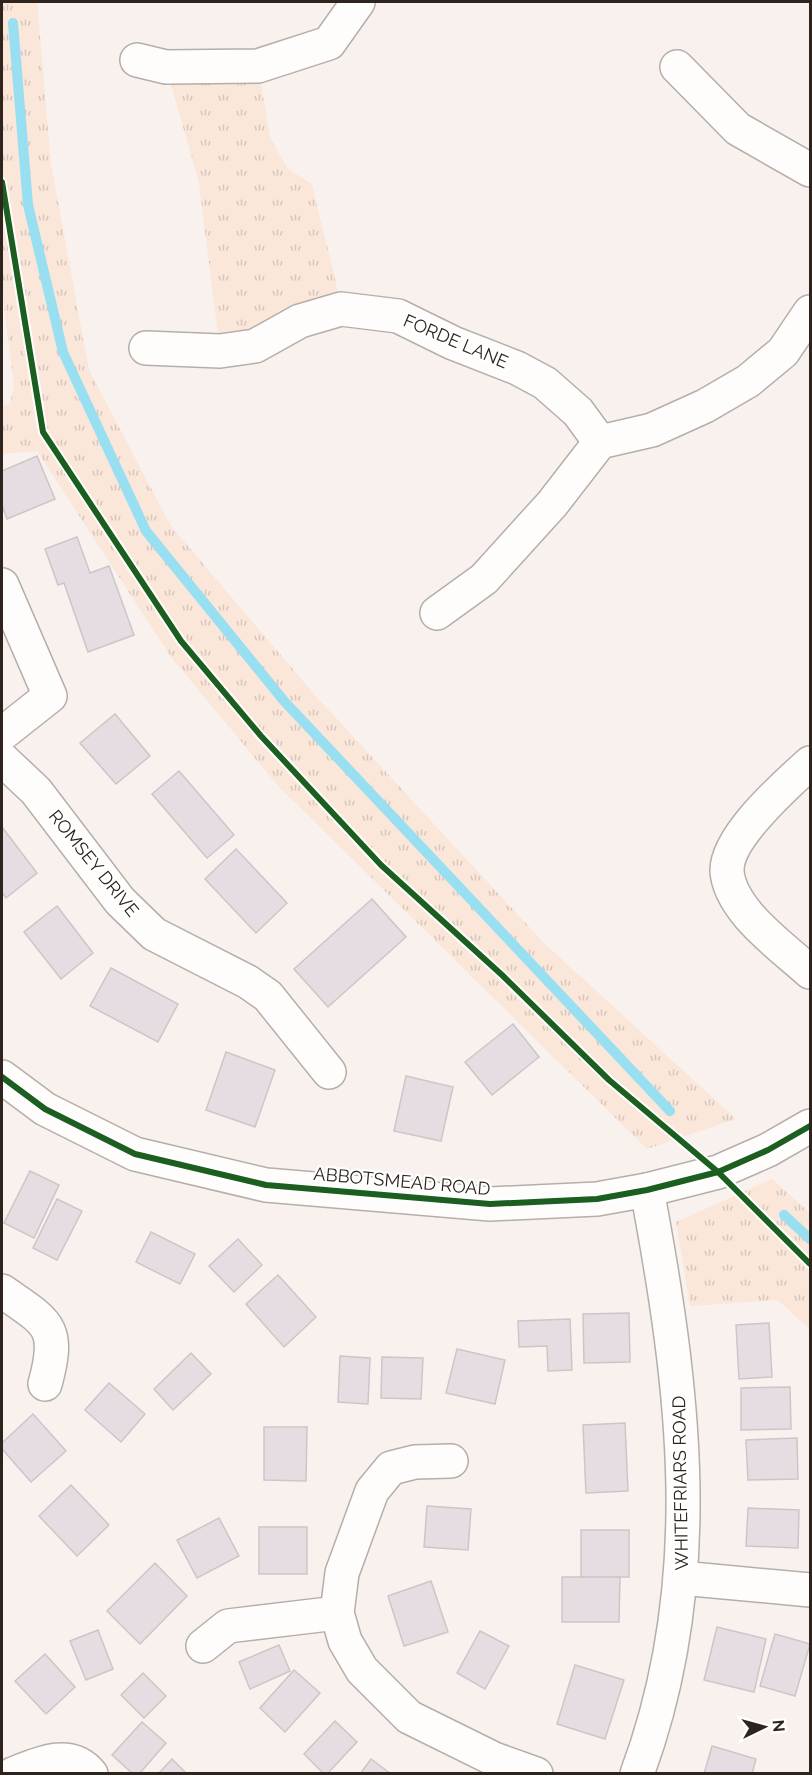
<svg xmlns="http://www.w3.org/2000/svg" width="812" height="1775" font-family="Raleway,sans-serif">
  <defs>
    <pattern id="grass-tufts" width="24" height="20" patternUnits="userSpaceOnUse" patternTransform="scale(1.5)"><rect width="24" height="20" fill="#fbe7da"/><path d="M3 7l-1-3M5 7V3M7 7l1-3M15 17l-1-3M17 17v-4M19 17l1-3" fill="none" stroke="#d7c6bb"/></pattern>
  </defs>
  <rect width="100%" height="100%" fill="#f8f1ed"/>
  <g fill="url(#grass-tufts)">
    <path d="M2,2H37L51,164L89,370L171,526L313,693L543,942L736,1119L647,1149L278,786L171,657L37,451L2,454V406L10,404L14,386L2,290Z"/>
    <path d="M258,66L270,138L288,169L312,184C321,226 334,267 341,309L220,351L199,183L166,67Z"/>
    <path d="M772,1179L810,1213V1330L778,1300L690,1306L676,1222Z"/>
  </g>
  <g fill="none" stroke-linecap="round" stroke-linejoin="round">
    <g stroke="#98dff1" stroke-width="10">
      <path d="M13,23L28,205L63,352L146,531L284,701L670,1111"/>
      <path d="M784,1215L810,1239"/>
    </g>
  </g>
  <g fill="#e6dde3" stroke="#ccc6c9" stroke-width="1.5">
    <path d="M37,456L55,499L7,519L2,505V471Z"/>
    <path d="M77,537L90,573L109,566L134,635L88,652L64,583L58,585L45,549Z"/>
    <path d="M115,714L150,756L116,784L80,743Z"/>
    <path d="M179,771L234,835L207,858L152,794Z"/>
    <path d="M2,827L37,873L6,898L2,892Z"/>
    <path d="M236,849L287,903L256,933L205,879Z"/>
    <path d="M372,899L406,937L328,1007L294,969Z"/>
    <path d="M57,906L93,953L61,979L24,932Z"/>
    <path d="M111,968L178,1004L158,1042L90,1006Z"/>
    <path d="M513,1024L539,1057L492,1095L465,1062Z"/>
    <path d="M226,1052L275,1070L255,1127L206,1110Z"/>
    <path d="M406,1076L453,1087L441,1141L394,1131Z"/>
    <path d="M30,1171L59,1185L34,1238L4,1223Z"/>
    <path d="M57,1199L82,1211L57,1260L33,1248Z"/>
    <path d="M151,1232L195,1254L180,1284L136,1262Z"/>
    <path d="M238,1239L262,1265L234,1292L209,1266Z"/>
    <path d="M278,1275L316,1317L284,1347L246,1304Z"/>
    <path d="M629,1313L630,1362L584,1363L583,1314Z"/>
    <path d="M570,1319L572,1370L548,1371L547,1346L519,1347L518,1321Z"/>
    <path d="M769,1323L772,1377L739,1379L736,1325Z"/>
    <path d="M457,1349L505,1360L495,1404L446,1393Z"/>
    <path d="M191,1353L211,1374L173,1410L154,1389Z"/>
    <path d="M340,1356L370,1358L368,1404L338,1402Z"/>
    <path d="M382,1357L423,1358L421,1399L381,1398Z"/>
    <path d="M109,1383L145,1414L121,1442L85,1410Z"/>
    <path d="M790,1387L791,1429L741,1430V1388Z"/>
    <path d="M33,1414L66,1451L31,1482L2,1449V1443Z"/>
    <path d="M625,1423L628,1491L586,1493L583,1425Z"/>
    <path d="M264,1427H307L306,1481L264,1480Z"/>
    <path d="M797,1438L798,1479L748,1480L746,1440Z"/>
    <path d="M71,1485L109,1525L77,1556L39,1516Z"/>
    <path d="M427,1506L471,1509L468,1550L424,1547Z"/>
    <path d="M748,1508L799,1510L798,1548L746,1546Z"/>
    <path d="M219,1518L239,1556L197,1578L177,1540Z"/>
    <rect x="259" y="1527" width="48" height="47"/>
    <rect x="581" y="1530" width="48" height="47"/>
    <path d="M155,1563L187,1596L140,1644L107,1611Z"/>
    <path d="M562,1577H620L619,1622H562Z"/>
    <path d="M431,1581L448,1632L404,1646L388,1596Z"/>
    <path d="M717,1627L766,1639L754,1692L704,1680Z"/>
    <path d="M98,1630L113,1669L86,1680L70,1641Z"/>
    <path d="M480,1631L509,1646L485,1689L457,1673Z"/>
    <path d="M775,1634L810,1644L795,1696L760,1686Z"/>
    <path d="M279,1645L290,1671L250,1689L239,1662Z"/>
    <path d="M45,1654L75,1687L46,1714L15,1681Z"/>
    <path d="M575,1665L624,1680L605,1739L557,1724Z"/>
    <path d="M294,1670L320,1693L285,1732L260,1708Z"/>
    <path d="M143,1673L166,1696L144,1718L121,1695Z"/>
    <path d="M335,1721L357,1742L327,1774H324L304,1754Z"/>
    <path d="M142,1722L166,1743L139,1774H133L112,1755Z"/>
    <path d="M712,1746L756,1759L752,1774H704Z"/>
    <path d="M172,1759L187,1774H158Z"/>
    <path d="M371,1759L391,1774H360Z"/>
  </g>
  <g fill="none" stroke-linecap="round" stroke-linejoin="round">
    <g stroke="#b5aea9" stroke-width="36">
      <g id="minor">
        <path d="M137,60L166,67L258,66L329,43L358,2"/>
        <path d="M677,67L738,129L810,170"/>
        <path d="M146,348L220,351L255,346L300,321L341,309L398,316L453,343L517,368L545,383L578,412L600,442"/>
        <path d="M2,585L50,696L2,734"/>
        <path d="M437,613L484,579L552,504L600,442L652,430L705,406L748,381L783,352L810,312"/>
        <path d="M2,759L36,791L120,901L154,934L248,982L268,996L329,1072"/>
        <path d="M810,763C787,784 726,837 727,871C728,887 739,904 749,916C767,937 790,954 810,972"/>
        <path d="M2,1077L45,1109L135,1154L266,1185L490,1204L597,1199L647,1190L718,1172L768,1150L810,1126"/>
        <path d="M2,1291C48,1323 61,1326 45,1384"/>
        <path d="M451,1461L415,1462L391,1468L372,1491L342,1573L337,1613L345,1641L362,1670L409,1717L494,1759L536,1774"/>
        <path d="M681,1578L810,1590"/>
        <path d="M203,1646L228,1626L337,1613"/>
        <path d="M13,1774C38,1764 70,1748 91,1774"/>
        <path d="M637,1774C709,1581 684,1387 647,1190"/>
      </g>
    </g>
    <use href="#minor" stroke="#fefdfc" stroke-width="33"/>
    <g stroke="#fff" stroke-width="10">
      <g id="cycleway">
        <path d="M2,182L43,432L181,641L261,736L381,865L502,975L609,1080L718,1172L810,1264"/>
        <path d="M2,1077L45,1109L135,1154L266,1185L490,1204L597,1199L647,1190L718,1172L768,1150L810,1126"/>
      </g>
    </g>
    <use href="#cycleway" stroke="#1b5e20" stroke-width="6"/>
  </g>
  <g text-anchor="middle" dominant-baseline="central" stroke-width="4.5" stroke-linejoin="round" paint-order="stroke">
    <g font-size="18" fill="#2e241d" stroke="#fff">
      <text transform="translate(456 341) rotate(23)">FORDE LANE</text>
      <text transform="translate(94 863) rotate(51)">ROMSEY DRIVE</text>
      <text transform="translate(402 1181) rotate(5)">ABBOTSMEAD ROAD</text>
      <text transform="translate(680 1483) rotate(-91)">WHITEFRIARS ROAD</text>
    </g>
  </g>
  <rect width="812" height="1775" fill="none" stroke="#2e241d" stroke-width="6"/>
  <g transform="translate(764 1727) rotate(85)" stroke="#ffffff" stroke-width="4.5" paint-order="stroke">
  <path d="M0-4.5L10 22L0 15L-10 22Z" fill="#2e241d"/>
  <text y="-9" font-size="16" font-weight="bold" text-anchor="middle" fill="#2e241d">N</text>
  </g>
</svg>
